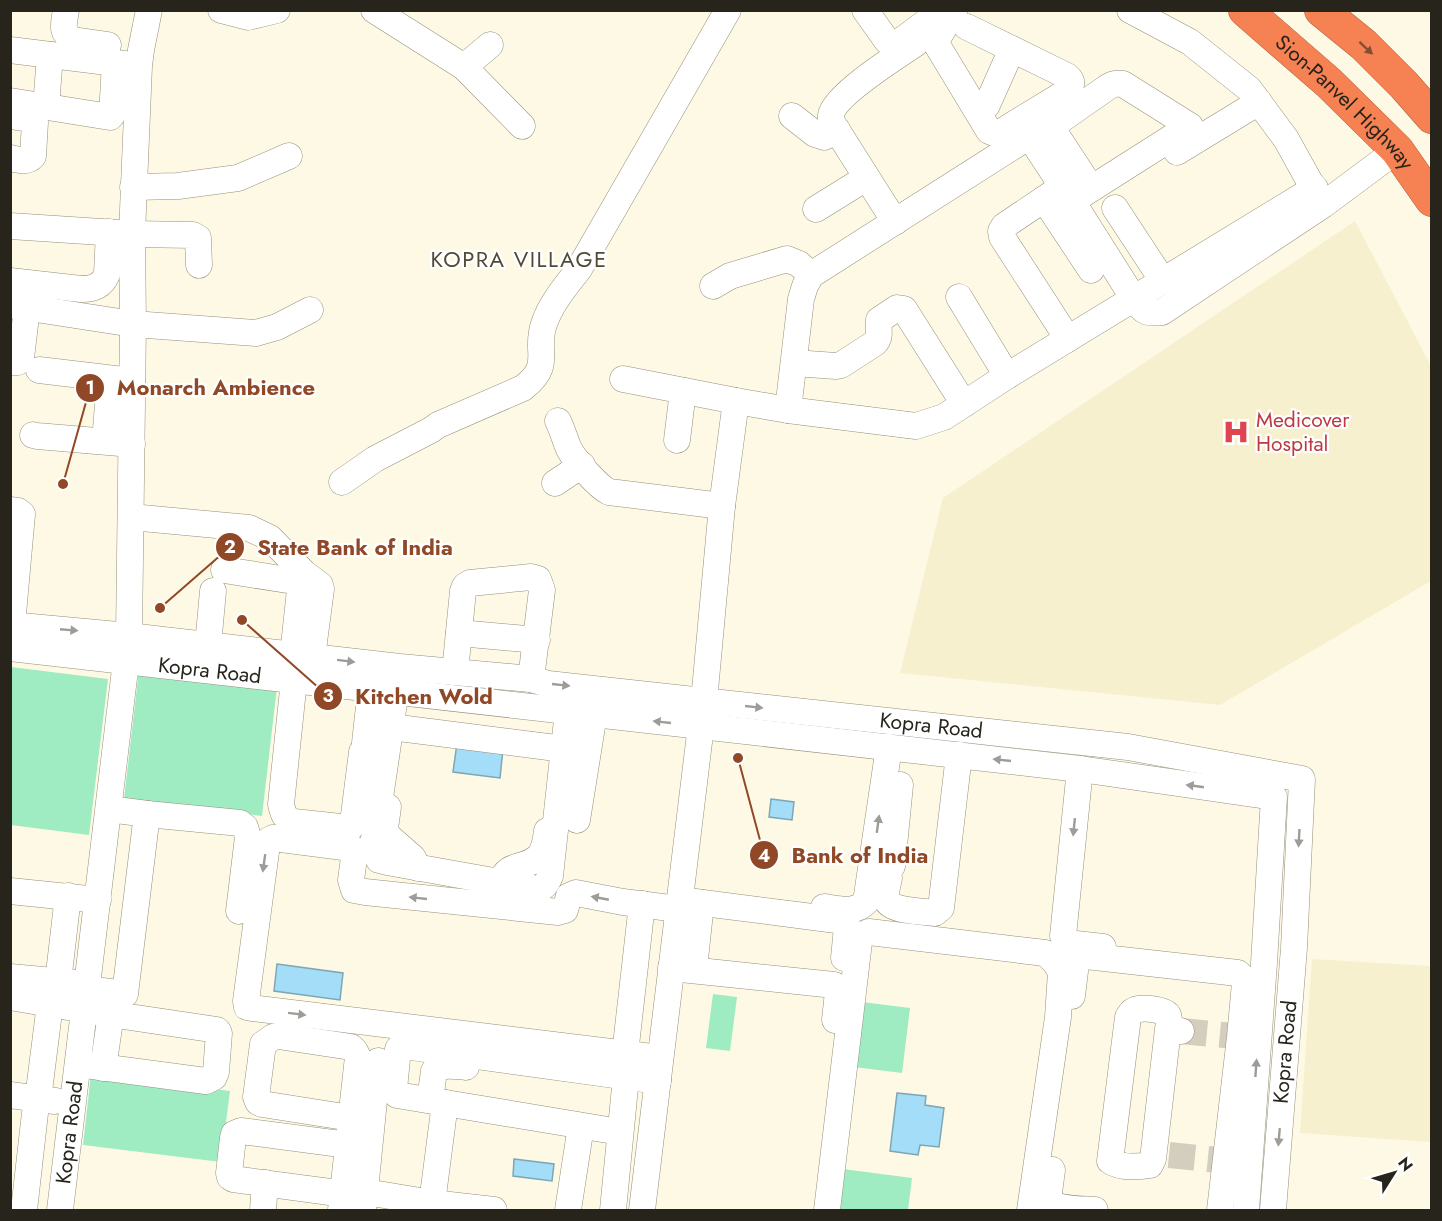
<svg xmlns="http://www.w3.org/2000/svg" width="1442" height="1221" font-family="Jost,sans-serif">
  <rect width="100%" height="100%" fill="#fef9e5"/>
  <g fill="#f7f0cf">
    <path d="M1355,221L1431,366V581L1220,705L900,673L943,498Z"/>
    <path d="M1312,959L1431,966V1142L1300,1133Z"/>
  </g>
  <g fill="#9fecc2">
    <path d="M11,667L108,679L89,835L11,825Z"/>
    <path d="M139,670L277,687L262,816L124,799Z"/>
    <path d="M713,994L737,997L730,1051L706,1048Z"/>
    <path d="M862,1002L910,1008L902,1073L854,1067Z"/>
    <path d="M91,1074L230,1091L221,1162L83,1145Z"/>
    <path d="M843,1169L912,1178L908,1210H838Z"/>
  </g>
  <g fill="#a3ddf7" stroke="#7ea6b5" stroke-width="1.5">
    <path d="M457,743L503,749L500,778L453,772Z"/>
    <path d="M771,799L794,802L792,820L769,817Z"/>
    <path d="M277,964L343,973L340,1000L274,991Z"/>
    <path d="M897,1093L926,1096L925,1105L944,1108L939,1147L920,1145L918,1155L890,1151Z"/>
    <path d="M514,1159L554,1164L552,1181L513,1176Z"/>
  </g>
  <g fill="none" stroke-linecap="round" stroke-linejoin="round">
    <g stroke="#d3cebd" stroke-width="26" stroke-dasharray="26 13" stroke-linecap="butt">
      <path d="M1181,1031L1234,1036"/>
      <path d="M1169,1155L1218,1160"/>
    </g>
    <g stroke="#959079" stroke-width="27">
      <g id="minor">
        <path d="M66,10C64,24 60,32 73,40L108,45"/>
        <path d="M221,10L248,17L277,10"/>
        <path d="M374,10L464,67L522,126"/>
        <path d="M865,10L887,41L894,44L898,43L929,20L932,10"/>
        <path d="M1130,10L1190,42L1249,89L1286,139L1321,202"/>
        <path d="M954,12L936,41L937,45L989,131L994,133L1001,132L1068,91C1072,85 1073,81 1067,76L967,27"/>
        <path d="M10,50L132,65"/>
        <path d="M464,67L490,45"/>
        <path d="M10,101L110,117L112,115L115,64"/>
        <path d="M987,105L1012,49"/>
        <path d="M46,107L50,55"/>
        <path d="M10,116L30,119L35,122L33,156C27,163 19,160 10,158"/>
        <path d="M792,116L815,134L824,137L837,130"/>
        <path d="M1051,127L1091,188"/>
        <path d="M1032,140L1105,89C1112,84 1115,83 1123,84L1190,126L1072,201"/>
        <path d="M1177,152L1259,102"/>
        <path d="M133,187L178,186L238,178L289,156"/>
        <path d="M1062,187L1004,226L1001,231L1002,237L1068,339"/>
        <path d="M1044,199L1091,270"/>
        <path d="M1115,208L1163,281"/>
        <path d="M816,209L866,178"/>
        <path d="M895,222L833,124C831,120 830,119 831,115C835,95 897,56 915,44"/>
        <path d="M10,226L132,234L193,235L198,238L199,265"/>
        <path d="M10,281L81,289C94,289 102,286 107,274L109,232"/>
        <path d="M713,286L730,276L787,259L799,264L811,275"/>
        <path d="M959,297L1007,376"/>
        <path d="M10,305L133,324L256,333L277,327L310,310"/>
        <path d="M10,362H18L21,358L27,308"/>
        <path d="M794,363L836,366L841,365L875,343C882,336 877,328 879,320L897,308L904,309L964,404"/>
        <path d="M39,370L132,381"/>
        <path d="M623,379L736,401"/>
        <path d="M788,410L801,299L805,286L811,275L1020,142L1026,140H1032L1072,201L1134,299C1143,312 1147,314 1162,312L1323,205L1397,150"/>
        <path d="M558,421C563,431 565,440 569,449C575,460 597,486 609,492L722,506"/>
        <path d="M33,435L37,436L132,444"/>
        <path d="M677,440L683,391"/>
        <path d="M105,441L109,393"/>
        <path d="M342,482L375,459L431,430L438,425L523,388C554,364 534,352 544,324C551,303 566,286 579,269L728,10"/>
        <path d="M555,483L582,465"/>
        <path d="M10,510L18,511L22,514L12,625"/>
        <path d="M131,517L249,528L270,538L304,573L320,585L321,589L310,672"/>
        <path d="M224,570L294,581L299,586L300,590L293,655"/>
        <path id="s1" d="M10,625L129,636L400,667L531,679L548,684L1128,747L1302,779L1294,948L1273,1210"/>
        <path d="M459,633L537,640"/>
        <path d="M208,645L213,591"/>
        <path id="s2" d="M10,648L1080,769L1274,797L1264,963L1246,1210"/>
        <path d="M455,672L463,591L465,586L470,583L531,577L538,579L542,590L531,679"/>
        <path d="M398,676L373,845L375,853L379,860L387,862L538,889C545,887 547,883 550,876L568,711"/>
        <path d="M294,680L281,804C283,814 285,819 294,822L350,828L353,823L362,752"/>
        <path d="M391,727L564,749"/>
        <path d="M365,743L371,688"/>
        <path d="M1080,769L1063,936L1067,943L1103,947"/>
        <path d="M388,807L385,828L388,836L413,858L418,868"/>
        <path d="M147,814L240,823L245,827L248,837L239,911"/>
        <path d="M577,820L594,714"/>
        <path d="M892,866L900,785"/>
        <path d="M889,878C888,884 885,892 886,898C888,912 923,911 935,913L941,908L959,755"/>
        <path d="M501,882C507,861 528,870 540,855C545,848 546,839 547,831"/>
        <path d="M10,891L98,900"/>
        <path d="M680,900L844,921L847,924V927L844,958"/>
        <path d="M824,907C839,909 854,914 866,902L889,747"/>
        <path d="M695,959L701,903"/>
        <path d="M671,968L834,985L838,992L835,1020"/>
        <path d="M10,977L76,983"/>
        <path d="M58,982L68,896"/>
        <path d="M87,989L125,994L147,814L109,809"/>
        <path d="M1072,996L1076,963L1079,958L1086,956L1238,973L1242,977L1245,983L1240,1037L1220,1210"/>
        <path d="M10,997L103,1013L217,1030L219,1033L216,1072L214,1077L206,1081L78,1064"/>
        <path d="M1168,1029C1169,1024 1170,1020 1168,1015C1164,1009 1141,1007 1135,1010C1131,1011 1131,1013 1128,1017L1110,1161C1120,1168 1137,1167 1150,1165L1153,1159L1168,1029L1181,1031"/>
        <path d="M625,1054L642,904"/>
        <path d="M660,1058L252,1008L247,1007L246,1001L267,844L269,840L273,838L351,848L355,850L351,880L354,890L365,892L558,912L565,910L569,896L576,893L623,902L678,909"/>
        <path d="M103,1068L111,1014"/>
        <path d="M10,1095L55,1101"/>
        <path d="M38,1099L50,1004"/>
        <path d="M430,1100L434,1071C444,1063 455,1066 466,1067"/>
        <path d="M445,1103L432,1203L494,1210"/>
        <path d="M608,1130L397,1095L394,1089L398,1049L401,1046H404L658,1081"/>
        <path d="M1052,1170L1048,1200C1056,1210 1083,1209 1095,1210"/>
        <path d="M330,1192L233,1179L230,1177L229,1173L233,1138L234,1134L241,1131L348,1145"/>
        <path d="M378,1194L432,1203"/>
        <path d="M24,1210L35,1113"/>
        <path id="s3" d="M60,1210L129,636L133,324L132,234L139,66L141,50L149,10"/>
        <path d="M263,1210L265,1183"/>
        <path d="M341,1210L358,1057L355,1051L351,1047L278,1036L273,1037L263,1044L256,1097L258,1102L262,1104L351,1118"/>
        <path d="M363,1210L378,1061"/>
        <path d="M568,1210L581,1126"/>
        <path d="M613,1210L626,1077"/>
        <path d="M642,1210L704,701L722,506L736,401L788,410L916,426L944,417L1007,376L1315,188"/>
        <path d="M827,1210L859,942L861,936L869,932L1045,953L1055,962L1061,972L1058,1017L1030,1210"/>
      </g>
    </g>
    <g stroke="#ad613f" stroke-width="34">
      <g id="highway">
        <path id="s4" d="M1245,10L1329,83L1397,150L1432,200"/>
        <path d="M1321,10L1364,45L1404,85L1432,117"/>
      </g>
    </g>
    <use href="#minor" stroke="#fff" stroke-width="26"/>
    <use href="#highway" stroke="#f68253" stroke-width="33"/>
  </g>
  <defs><path id="oneway-solid" d="M-6-.8H1V-3.2L6.5 0L1 3.2V.8H-6Z" transform="scale(1.5)"/></defs>
  <use fill="#844e34" href="#oneway-solid" transform="translate(1366 48) rotate(43)"/>
  <g fill="#9d9c98">
    <use href="#oneway-solid" transform="translate(69 630) rotate(5)"/>
    <use href="#oneway-solid" transform="translate(346 661) rotate(7)"/>
    <use href="#oneway-solid" transform="translate(561 685) rotate(6)"/>
    <use href="#oneway-solid" transform="translate(754 707) rotate(6)"/>
    <use href="#oneway-solid" transform="translate(662 722) rotate(-174)"/>
    <use href="#oneway-solid" transform="translate(1002 760) rotate(-174)"/>
    <use href="#oneway-solid" transform="translate(1195 786) rotate(-172)"/>
    <use href="#oneway-solid" transform="translate(878 824) rotate(-82)"/>
    <use href="#oneway-solid" transform="translate(1074 827) rotate(96)"/>
    <use href="#oneway-solid" transform="translate(1299 838) rotate(93)"/>
    <use href="#oneway-solid" transform="translate(264 863) rotate(98)"/>
    <use href="#oneway-solid" transform="translate(418 898) rotate(-174)"/>
    <use href="#oneway-solid" transform="translate(600 898) rotate(-169)"/>
    <use href="#oneway-solid" transform="translate(297 1014) rotate(7)"/>
    <use href="#oneway-solid" transform="translate(1256 1068) rotate(-86)"/>
    <use href="#oneway-solid" transform="translate(1279 1137) rotate(95)"/>
  </g>
  <defs>
    <g id="hospital-bare" transform="scale(2.07)"><path d="M-5-5h3v3.5h4V-5h3V5h-3V1.5h-4V5h-3Z" fill="#e0444e" stroke="#fff" stroke-width="2.5" paint-order="stroke"/></g>
  </defs>
  <g fill-rule="evenodd">
    <use href="#hospital-bare" x="1236" y="432"/>
  </g>
  <g text-anchor="middle" dominant-baseline="central" stroke-width="4.5" stroke-linejoin="round" paint-order="stroke">
    <g font-size="21" fill="#26241b" stroke="#fff">
      <text stroke="none"><textPath href="#s4" startOffset="136">Sion-Panvel Highway</textPath></text>
      <text stroke="none"><textPath href="#s2" startOffset="201">Kopra Road</textPath></text>
      <text stroke="none"><textPath href="#s1" startOffset="927">Kopra Road</textPath></text>
      <text transform="translate(1285 1052) rotate(-85)">Kopra Road</text>
      <text stroke="none"><textPath href="#s3" startOffset="78">Kopra Road</textPath></text>
    </g>
    <g font-size="21" fill="#be3a42" stroke="#fff" text-anchor="start">
      <text x="1256" y="420">Medicover<tspan x="1256" dy="24">Hospital</tspan></text>
    </g>
    <g font-size="22" letter-spacing="1.5" fill="#504b36" stroke="#fff">
      <text x="519" y="259">KOPRA VILLAGE</text>
    </g>
  </g>
  <path fill="none" stroke="#904826" stroke-width="2" d="M63 484L90 388M160 608L230 547M242 620L328 696M738 758L764 855"/>
  <g fill="#904826" stroke="#fff" stroke-width="2">
    <circle cx="63" cy="484" r="6"/>
    <circle cx="160" cy="608" r="6"/>
    <circle cx="242" cy="620" r="6"/>
    <circle cx="738" cy="758" r="6"/>
    <circle cx="90" cy="388" r="15"/>
    <circle cx="230" cy="547" r="15"/>
    <circle cx="328" cy="696" r="15"/>
    <circle cx="764" cy="855" r="15"/>
  </g>
  <g font-size="18" text-anchor="middle" font-weight="bold" fill="#fff">
    <text x="90" y="394">1</text>
    <text x="230" y="553">2</text>
    <text x="328" y="702">3</text>
    <text x="764" y="862">4</text>
  </g>
  <g font-size="22" text-anchor="middle" font-weight="bold" fill="#904826" stroke="#fff" stroke-width="4.5" stroke-linejoin="round" paint-order="stroke">
    <text x="216" y="395">Monarch Ambience</text>
    <text x="355" y="555">State Bank of India</text>
    <text x="424" y="704">Kitchen Wold</text>
    <text x="860" y="863">Bank of India</text>
  </g>
  <rect width="1442" height="1221" fill="none" stroke="#26241b" stroke-width="24"/>
  <g transform="translate(1394 1173) rotate(53)" stroke="#ffffff" stroke-width="4.5" paint-order="stroke">
  <path d="M0-4.5L10 22L0 15L-10 22Z" fill="#26241b"/>
  <text y="-9" font-size="16" font-weight="bold" text-anchor="middle" fill="#26241b">N</text>
  </g>
</svg>
